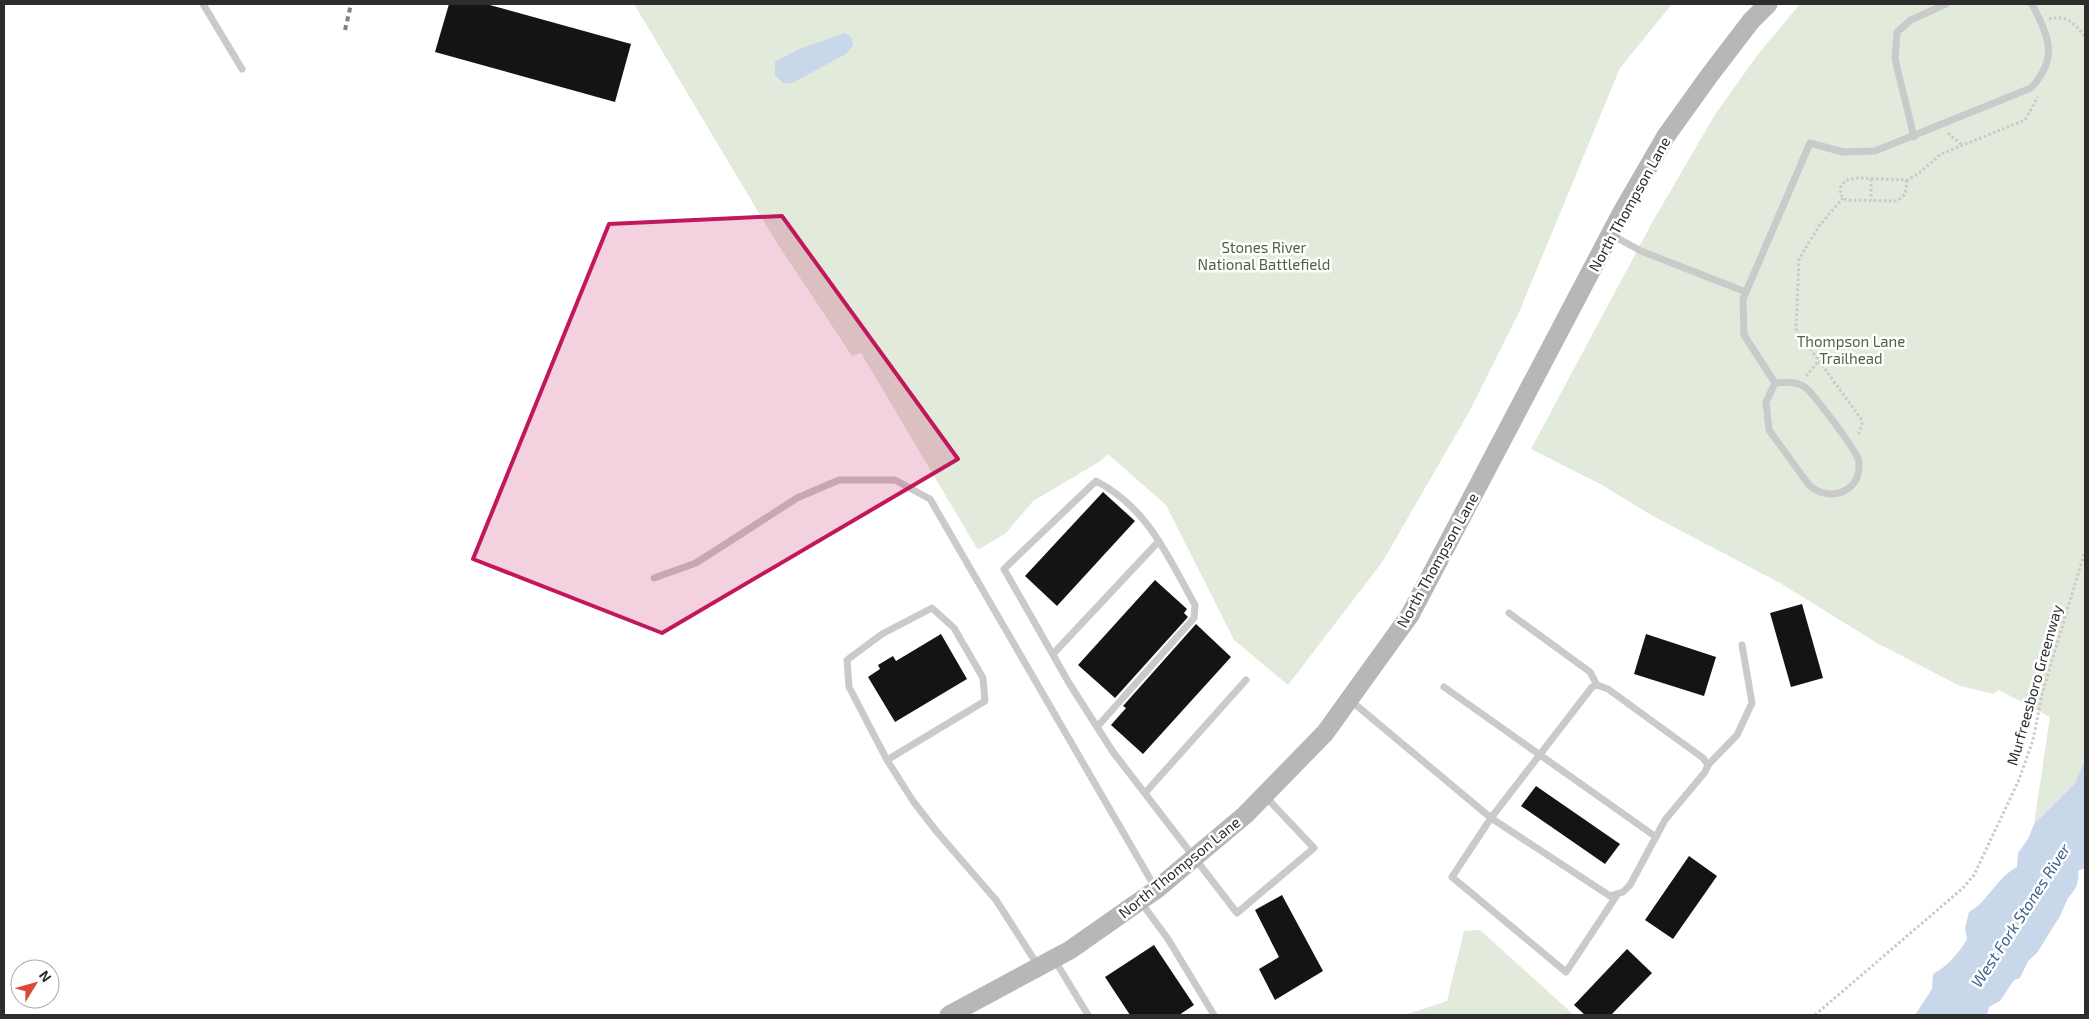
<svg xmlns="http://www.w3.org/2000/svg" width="2089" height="1019" font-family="'Exo 2',sans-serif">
  <rect width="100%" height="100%" fill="#fff"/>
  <g fill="#e1eadb">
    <path d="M634,4H1672L1620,68L1520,310L1469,412L1383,561L1288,685L1234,640L1166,505L1108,454L1099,462L1033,501L1006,533L978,550L861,353L852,356L775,240Z"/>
    <path d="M1800,4H2085V759L2075,783L2034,824L2050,717L1999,690L1994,694L1960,686L1877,643L1780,583L1651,515L1602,485L1531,449L1653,221L1716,113L1759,53Z"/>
    <path d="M1480,930L1574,1015H1404L1447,1001L1464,931Z"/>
  </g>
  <g fill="#c8d7e9">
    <path d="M845,33L852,38L853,45L846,54L792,83H783L775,75V62L799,49Z"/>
    <path d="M2085,759V868L2078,871C2080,882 2075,891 2068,898L2060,916L2037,953L2028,961L2020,978L2014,980L2000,1001L1989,1007L1987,1015H1915L1932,989L1933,974C1948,966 1959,953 1967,939L1965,928L1969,912C1988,902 1995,879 2017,867L2018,853L2028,839L2034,824L2075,783Z"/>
  </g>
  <g fill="#141414">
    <path d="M449,4H486L631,44L615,102L435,52Z"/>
    <path d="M1103,492L1135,521L1057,606L1025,576Z"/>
    <path d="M1155,580L1187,609L1184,613L1188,617L1115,698L1078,665Z"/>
    <path d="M1802,604L1823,678L1791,687L1770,613Z"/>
    <path d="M1196,624L1231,657L1143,754L1111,725L1126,708L1123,706Z"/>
    <path d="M941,634L967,679L895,722L868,677L880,669L878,665L893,656L896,661Z"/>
    <path d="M1646,634L1716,657L1704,696L1634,674Z"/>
    <path d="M1536,786L1620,844L1605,864L1521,806Z"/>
    <path d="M1689,856L1717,876L1673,939L1645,920Z"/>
    <path d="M1282,895L1323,971L1275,1000L1259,969L1279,957L1255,910Z"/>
    <path d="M1154,945L1194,1005L1179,1015H1130L1105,977Z"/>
    <path d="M1627,949L1652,973L1611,1015H1585L1574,1005Z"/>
  </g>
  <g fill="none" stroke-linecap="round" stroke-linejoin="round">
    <g stroke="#cacaca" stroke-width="3" stroke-dasharray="2.5 2.5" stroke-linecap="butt">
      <path d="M2049,19C2066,14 2075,24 2085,36"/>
      <path d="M1948,133L1962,145"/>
      <path d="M1871,179V200"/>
      <path d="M1907,180C1906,190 1907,197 1895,201L1846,200L1840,194L1841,186L1846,180L1857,178L1907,180L1918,174L1941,154L2025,120L2038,97"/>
      <path d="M1843,198L1819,226L1799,259L1796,329L1861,419L1862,424L1858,436"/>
      <path d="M1806,376L1818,362"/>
      <path d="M1815,1015L1963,888L1974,875L2018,782L2033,740L2042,694L2085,551"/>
    </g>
    <g stroke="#cacaca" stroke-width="7">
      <path d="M203,4L242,69"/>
      <path d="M1914,137L1895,59L1897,32L1911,20L1946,4"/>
      <path d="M1610,234L1641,251L1746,292"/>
      <path d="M1775,383C1787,382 1795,381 1805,387C1812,392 1852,445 1856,455C1858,457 1859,463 1859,466C1859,494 1827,502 1809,485L1769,430L1766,402L1775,383L1744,335L1743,299L1810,143L1843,152L1875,151L2031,88C2059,57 2049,38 2032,4"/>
      <path d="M654,578L696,563L797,498L839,480H895L930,499L1156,889"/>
      <path d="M1509,613L1590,672L1597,685"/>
      <path d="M1053,654L1159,541"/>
      <path d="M1444,687L1656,837"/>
      <path d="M1350,700L1491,818L1610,896L1623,892L1630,885L1665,820L1705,772L1708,765L1703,758L1608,689L1597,685L1592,687L1491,818L1452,877L1566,972L1617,895"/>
      <path d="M1097,727L1194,618L1195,605C1167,555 1148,508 1096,481L1004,569L1069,683L1113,752L1237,913L1314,848L1265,796"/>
      <path d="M887,760L985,701L983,678L954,628L932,608L882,634L847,660L849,687L887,760L913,801L937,832L996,900L1039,967"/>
      <path d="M1708,765L1737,735L1752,703L1742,645"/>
      <path d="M1145,793L1246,680"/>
      <path d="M1140,901L1168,939L1214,1015"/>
      <path d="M1054,959L1088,1015"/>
    </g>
    <path stroke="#b7b7b7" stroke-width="19" d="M949,1015L1070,950L1157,889L1245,815L1325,733L1410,615L1622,212L1666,136L1709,76L1751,21L1768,4"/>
    <path stroke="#828282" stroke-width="4" stroke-dasharray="5 4" stroke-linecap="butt" d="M345,30L351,4"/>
  </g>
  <path fill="#c2185b" fill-opacity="0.2" stroke="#c2185b" stroke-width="4" stroke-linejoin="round" d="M782,216L958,459L662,633L473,559L609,224Z"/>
  <g text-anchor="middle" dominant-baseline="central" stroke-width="5" stroke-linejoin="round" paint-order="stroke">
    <g font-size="15" fill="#2d2d2d" stroke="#fff">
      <text transform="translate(1629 204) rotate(-61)">North Thompson Lane</text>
      <text transform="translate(1437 560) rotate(-61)">North Thompson Lane</text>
      <text transform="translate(2034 685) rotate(-74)">Murfreesboro Greenway</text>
      <text transform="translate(1179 867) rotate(-39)">North Thompson Lane</text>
    </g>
    <g font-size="15" fill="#49673d" stroke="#fff">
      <text x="1264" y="247">Stones River<tspan x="1264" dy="17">National Battlefield</tspan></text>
      <text x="1851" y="341">Thompson Lane<tspan x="1851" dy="17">Trailhead</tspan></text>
    </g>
    <g font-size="16" font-style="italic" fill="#3f618b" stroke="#fff">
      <text transform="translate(2020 915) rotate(-57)">West Fork Stones River</text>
    </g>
  </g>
  <rect width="2089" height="1019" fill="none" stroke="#2d2d2d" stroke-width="10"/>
  <g transform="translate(35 984) rotate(53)"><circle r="24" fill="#ffffff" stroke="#ababab"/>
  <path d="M0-4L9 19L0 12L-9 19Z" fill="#dd4737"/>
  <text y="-8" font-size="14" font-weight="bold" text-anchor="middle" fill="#2d2d2d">N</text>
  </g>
</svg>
